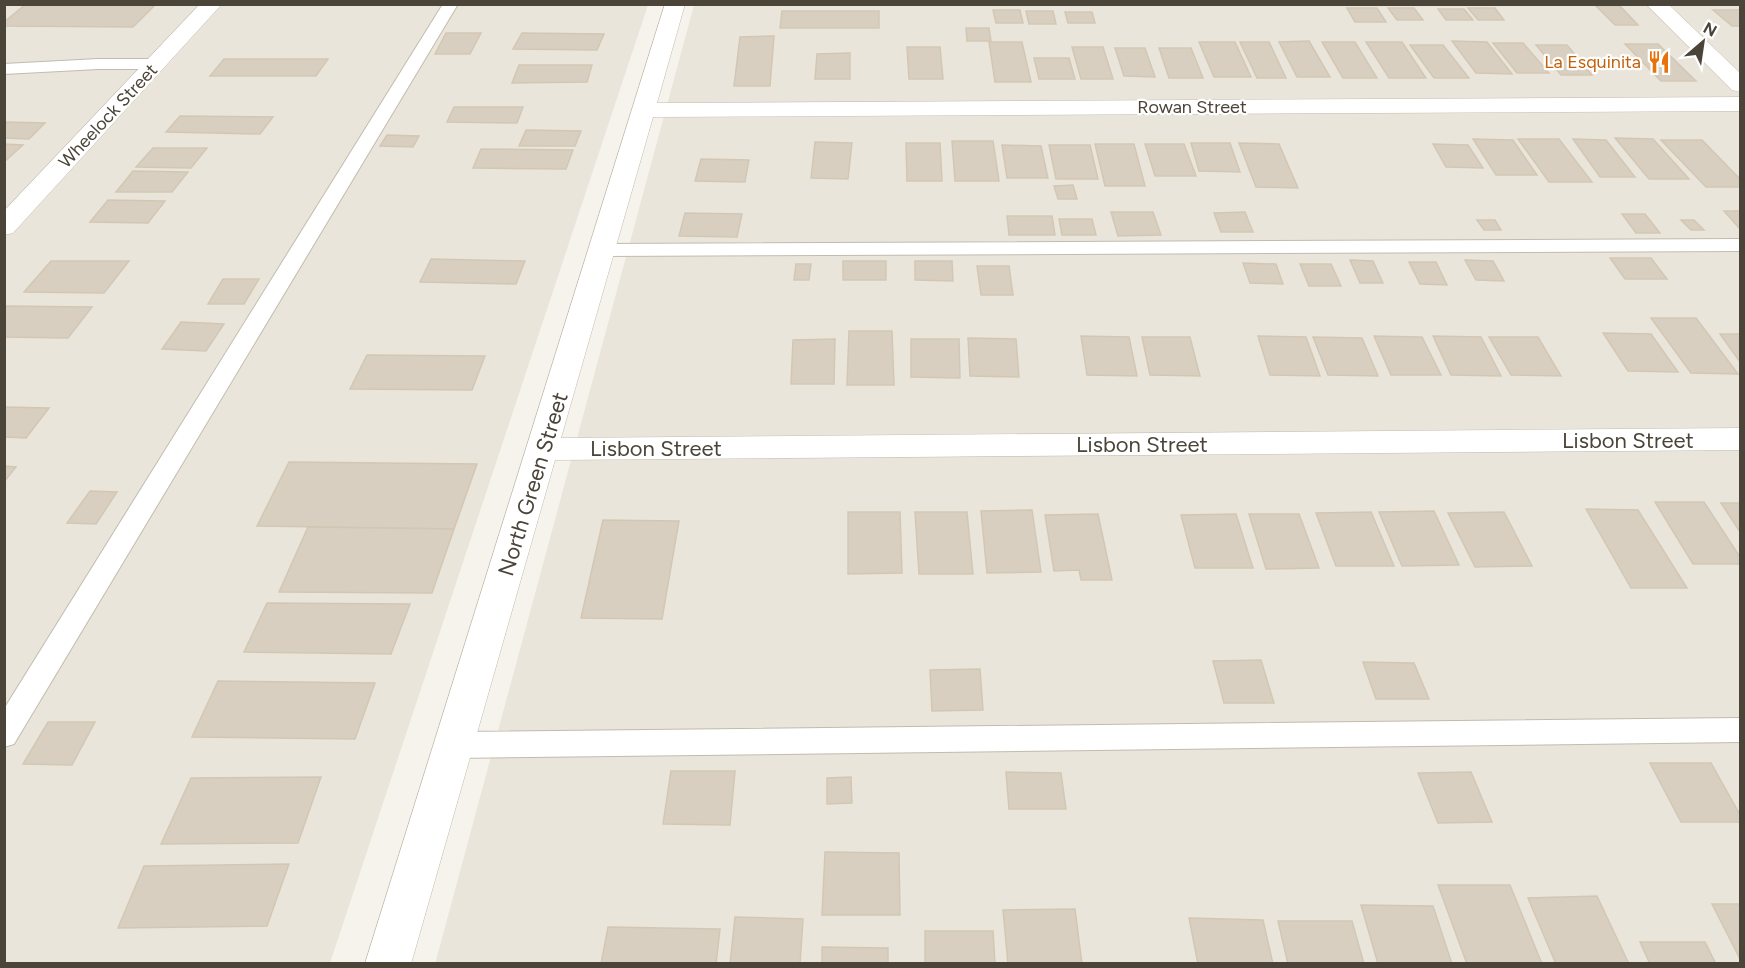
<svg xmlns="http://www.w3.org/2000/svg" width="1745" height="968" font-family="Figtree,sans-serif">
  <rect width="100%" height="100%" fill="#f6f3ec"/>
  <g fill="#eae5da">
    <path d="M5,5H648L330,963L5,964Z"/>
    <path d="M694,5H1740V963L435,964Z"/>
  </g>
  <g fill="#d8cfc1" stroke="#d3c7b4" stroke-width="1.5">
    <path d="M26,4H156L133,27L4,26V22Z"/>
    <path d="M1596,6H1620L1638,25H1615Z"/>
    <path d="M1347,8H1377L1386,22H1355Z"/>
    <path d="M1388,8H1414L1423,20H1397Z"/>
    <path d="M1468,8H1495L1504,20H1478Z"/>
    <path d="M1438,9H1464L1473,20H1446Z"/>
    <path d="M993,10H1020L1023,23H996Z"/>
    <path d="M1713,10H1740V26H1732Z"/>
    <path d="M782,11H879V28H780Z"/>
    <path d="M1026,11H1053L1056,24H1029Z"/>
    <path d="M1065,12H1092L1095,23H1068Z"/>
    <path d="M966,28H989L991,41H967Z"/>
    <path d="M446,33H481L470,54H435Z"/>
    <path d="M522,33L604,34L597,50L513,49Z"/>
    <path d="M774,36L770,86H734L740,37Z"/>
    <path d="M1309,41L1330,77H1297L1279,42Z"/>
    <path d="M1452,41L1487,42L1512,74L1476,73Z"/>
    <path d="M989,42H1022L1031,82H995Z"/>
    <path d="M1199,42H1235L1251,77H1214Z"/>
    <path d="M1240,42H1269L1286,78H1257Z"/>
    <path d="M1322,42H1355L1377,78H1343Z"/>
    <path d="M1366,42H1402L1426,78H1389Z"/>
    <path d="M1493,43H1523L1549,73H1517Z"/>
    <path d="M1625,44H1658L1696,81H1661Z"/>
    <path d="M1410,45H1443L1469,78H1434Z"/>
    <path d="M1536,45H1567L1592,75H1561Z"/>
    <path d="M907,47H940L943,79H909Z"/>
    <path d="M1072,47H1103L1113,79H1081Z"/>
    <path d="M1115,48H1145L1155,77L1124,76Z"/>
    <path d="M1159,48H1191L1203,78H1169Z"/>
    <path d="M850,53V79H815L817,54Z"/>
    <path d="M1034,58H1069L1075,79H1039Z"/>
    <path d="M224,59H328L316,76H210Z"/>
    <path d="M519,65H592L587,82L512,83Z"/>
    <path d="M454,107H523L517,123L447,122Z"/>
    <path d="M180,116L273,117L260,134L166,132Z"/>
    <path d="M4,122L45,123L29,139L4,138Z"/>
    <path d="M526,130L581,131L575,146H519Z"/>
    <path d="M387,135L419,136L413,147L380,146Z"/>
    <path d="M1615,138L1653,139L1689,179H1649Z"/>
    <path d="M1473,139L1513,140L1537,175H1496Z"/>
    <path d="M1518,139H1559L1592,182H1549Z"/>
    <path d="M1573,139L1606,140L1635,177H1600Z"/>
    <path d="M1661,140H1702L1740,179V187H1706Z"/>
    <path d="M952,141H993L999,181H955Z"/>
    <path d="M815,142L852,143L848,179L811,178Z"/>
    <path d="M906,143H940L942,181H907Z"/>
    <path d="M1191,143H1230L1240,172L1199,171Z"/>
    <path d="M1239,143L1279,144L1298,188L1256,187Z"/>
    <path d="M4,144L23,145L4,162Z"/>
    <path d="M1095,144H1134L1145,186H1105Z"/>
    <path d="M1145,144H1184L1196,176H1155Z"/>
    <path d="M1433,144L1468,145L1483,168L1446,167Z"/>
    <path d="M1002,145L1041,146L1048,178H1007Z"/>
    <path d="M1049,145H1090L1098,179H1056Z"/>
    <path d="M153,148H207L191,168L136,167Z"/>
    <path d="M481,149L573,150L566,169L473,168Z"/>
    <path d="M701,159L749,160L745,182L695,181Z"/>
    <path d="M133,171L188,172L172,192H116Z"/>
    <path d="M1073,185L1077,199H1058L1054,186Z"/>
    <path d="M108,200L165,201L148,223L90,222Z"/>
    <path d="M1724,211H1740V229Z"/>
    <path d="M1111,212H1153L1161,235L1118,236Z"/>
    <path d="M1245,212L1253,232H1221L1214,213Z"/>
    <path d="M685,213L742,214L737,237L679,236Z"/>
    <path d="M1622,214H1645L1660,233H1636Z"/>
    <path d="M1007,216H1052L1055,235H1009Z"/>
    <path d="M1059,219H1092L1096,235H1062Z"/>
    <path d="M1477,220H1495L1501,230H1484Z"/>
    <path d="M1681,220H1694L1704,230H1691Z"/>
    <path d="M1610,258H1651L1667,279H1625Z"/>
    <path d="M431,259L525,261L516,284L420,282Z"/>
    <path d="M1350,260L1373,261L1383,283H1360Z"/>
    <path d="M1465,260L1493,261L1504,281L1476,280Z"/>
    <path d="M51,261H129L104,293L24,292Z"/>
    <rect x="843" y="261" width="43" height="19"/>
    <path d="M915,261H952L953,281L915,280Z"/>
    <path d="M1409,262H1436L1447,285L1420,284Z"/>
    <path d="M1243,263L1276,264L1283,284L1250,283Z"/>
    <path d="M796,264H811L809,280H794Z"/>
    <path d="M1300,264H1331L1341,286H1309Z"/>
    <path d="M977,266H1009L1013,295H981Z"/>
    <path d="M223,279H259L244,304H208Z"/>
    <path d="M4,306L92,307L68,338L4,337Z"/>
    <path d="M1651,318H1696L1738,374L1691,373Z"/>
    <path d="M181,322L224,324L206,351L162,349Z"/>
    <path d="M849,331H892L894,385H847Z"/>
    <path d="M1603,333L1651,334L1678,372L1628,371Z"/>
    <path d="M1720,334H1740V362Z"/>
    <path d="M1081,336L1129,337L1137,376L1087,375Z"/>
    <path d="M1258,336L1306,337L1320,376L1270,375Z"/>
    <path d="M1374,336L1422,337L1441,375H1391Z"/>
    <path d="M1433,336L1481,337L1501,376L1451,375Z"/>
    <path d="M1142,337H1190L1200,376L1150,375Z"/>
    <path d="M1313,337L1362,338L1378,376L1328,375Z"/>
    <path d="M1489,337H1538L1561,376L1511,375Z"/>
    <path d="M968,338L1016,339L1019,377L970,376Z"/>
    <path d="M835,339L834,384H791L793,340Z"/>
    <path d="M911,339H959L960,378L911,377Z"/>
    <path d="M367,355L485,356L472,390L350,389Z"/>
    <path d="M4,407L49,408L26,438L4,437Z"/>
    <path d="M289,462L477,464L454,529L257,526Z"/>
    <path d="M4,466L16,467L4,482Z"/>
    <path d="M90,491L117,492L96,524L67,523Z"/>
    <path d="M1655,502H1704L1740,557V564H1693Z"/>
    <path d="M1721,503H1740V532Z"/>
    <path d="M1586,509L1638,510L1687,588H1631Z"/>
    <path d="M1032,510L1041,572L987,573L981,511Z"/>
    <path d="M1434,511L1459,565L1402,566L1379,512Z"/>
    <path d="M848,512H900L902,573L848,574Z"/>
    <path d="M915,512H967L973,574H919Z"/>
    <path d="M1371,512L1394,566H1336L1316,513Z"/>
    <path d="M1504,512L1532,566L1475,567L1448,513Z"/>
    <path d="M1098,514L1112,580H1081L1079,570L1054,571L1045,515Z"/>
    <path d="M1236,514L1253,568H1195L1181,515Z"/>
    <path d="M1249,514H1299L1319,568L1266,569Z"/>
    <path d="M603,520L679,521L662,619L581,618Z"/>
    <path d="M308,527L454,529L432,593L279,592Z"/>
    <path d="M267,603L410,604L391,654L244,652Z"/>
    <path d="M1261,660L1274,703H1224L1213,661Z"/>
    <path d="M1363,662L1414,663L1429,699H1376Z"/>
    <path d="M980,669L983,710L932,711L930,670Z"/>
    <path d="M218,681L375,683L355,739L192,737Z"/>
    <path d="M48,722H95L72,765L23,764Z"/>
    <path d="M1650,763H1711L1740,815V822H1681Z"/>
    <path d="M671,771H735L730,825L663,824Z"/>
    <path d="M1006,772L1061,773L1066,809H1009Z"/>
    <path d="M1471,772L1492,822L1438,823L1418,773Z"/>
    <path d="M321,777L298,843L161,844L191,778Z"/>
    <path d="M851,777L852,803L827,804V778Z"/>
    <path d="M825,852L899,853L900,915H822Z"/>
    <path d="M289,864L267,926L118,928L144,866Z"/>
    <path d="M1438,885H1510L1542,964H1467Z"/>
    <path d="M1597,896L1629,964H1556L1528,898Z"/>
    <path d="M1712,904H1740V959Z"/>
    <path d="M1361,905L1433,906L1452,964H1378Z"/>
    <path d="M1075,909L1082,964H1008L1003,910Z"/>
    <path d="M735,917L803,919L800,964H730Z"/>
    <path d="M1189,918L1263,920L1273,964H1198Z"/>
    <path d="M1278,921H1352L1364,964H1288Z"/>
    <path d="M608,927L720,929L716,964H601Z"/>
    <path d="M925,931H993L995,964H925Z"/>
    <path d="M1640,942H1705L1716,964H1650Z"/>
    <path d="M822,947L888,948V964H822Z"/>
  </g>
  <g fill="none" stroke-linecap="round" stroke-linejoin="round">
    <g stroke="#c2bbae" stroke-width="2">
      <g id="service">
        <path d="M443,4H458L14,744L4,747V709Z"/>
        <path d="M98,59H157L165,64L157,69H98L4,74V64Z"/>
        <path d="M1740,239V251L603,256L596,254L593,250L596,246L603,244Z"/>
        <path d="M1740,718V742L454,758L444,754L439,745L444,736L454,732Z"/>
      </g>
    </g>
    <g stroke="#c2bbae" stroke-width="1">
      <g id="minor">
        <path d="M200,4H222L13,233L4,235V211Z"/>
        <path d="M665,4H685L657,103L1740,97V111L653,117L561,438L1740,428V450L555,460L411,964H365Z"/>
        <path d="M1646,4H1668L1740,73V92L1732,90Z"/>
      </g>
    </g>
    <use href="#service" fill="#fff" fill-rule="evenodd"/>
    <use href="#minor" fill="#fff" fill-rule="evenodd"/>
  </g>
  <defs>
    <g id="restaurant-bare" transform="scale(1.8)"><path d="M-5-6h1v4h1v-4h1v4h1v-4h1v5L-1.5 .5V6h-2V.5L-5-1ZM5-6V6H3V1.5H1.5Q1.5-4 5-6Z" fill="#e8710a" stroke="#fff" stroke-width="2.5" paint-order="stroke"/></g>
  </defs>
  <g fill-rule="evenodd">
    <use href="#restaurant-bare" x="1659" y="62"/>
  </g>
  <g text-anchor="middle" dominant-baseline="central" stroke-width="4.5" stroke-linejoin="round" paint-order="stroke">
    <g font-size="18" fill="#c56008" stroke="#fff" text-anchor="end">
      <text x="1641" y="62">La Esquinita</text>
    </g>
    <g font-size="18" fill="#4b4439" stroke="#fff">
      <text x="1192" y="107">Rowan Street</text>
      <text transform="translate(108 116) rotate(-47)">Wheelock Street</text>
    </g>
    <g font-size="22" fill="#4b4439" stroke="#fff">
      <text x="1628" y="440">Lisbon Street</text>
      <text x="1142" y="444">Lisbon Street</text>
      <text x="656" y="448">Lisbon Street</text>
      <text transform="translate(533 484) rotate(-73)">North Green Street</text>
    </g>
  </g>
  <rect width="1745" height="968" fill="none" stroke="#4b4439" stroke-width="12"/>
  <g transform="translate(1703 42) rotate(29)" stroke="#ffffff" stroke-width="4.5" paint-order="stroke">
  <path d="M0-4.5L10 22L0 15L-10 22Z" fill="#4b4439"/>
  <text y="-9" font-size="16" font-weight="bold" text-anchor="middle" fill="#4b4439">N</text>
  </g>
</svg>
